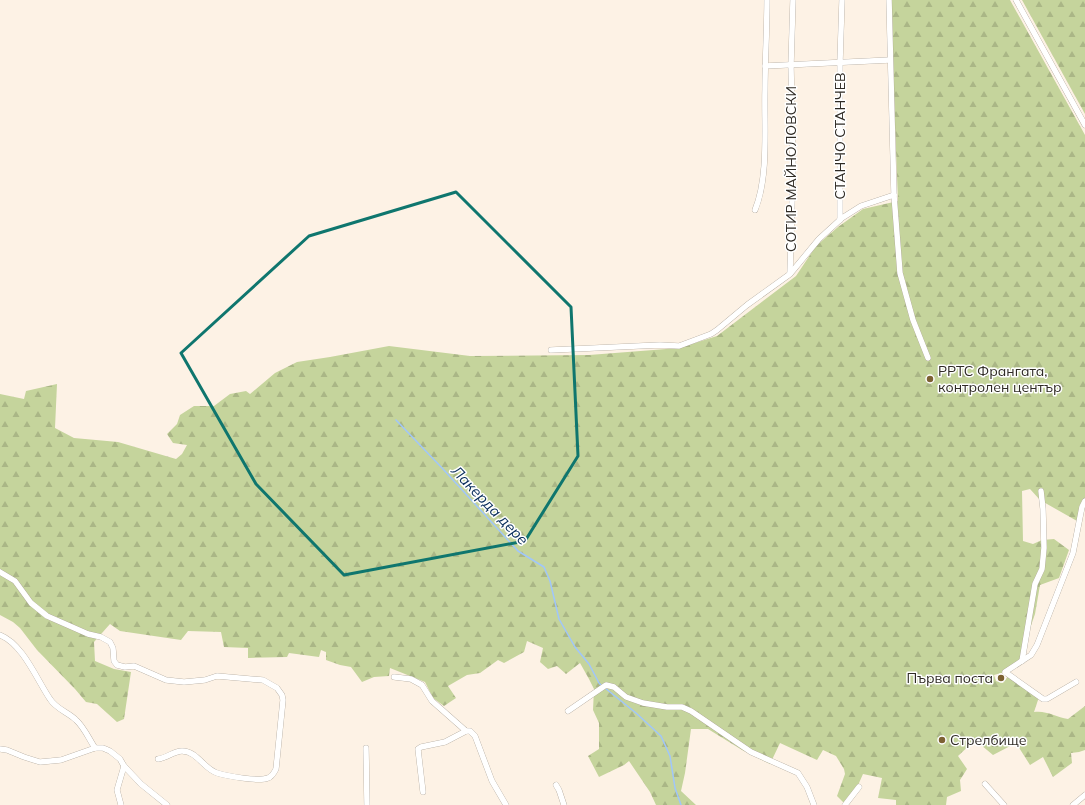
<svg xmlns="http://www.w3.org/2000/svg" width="1085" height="805" font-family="Mulish,sans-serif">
  <defs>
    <pattern id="forest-firs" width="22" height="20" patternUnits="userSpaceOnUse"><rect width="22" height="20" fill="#c5d49c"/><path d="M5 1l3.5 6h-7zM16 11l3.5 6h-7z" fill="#aab686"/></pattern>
  </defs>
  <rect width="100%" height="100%" fill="#fdf2e5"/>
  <g fill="url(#forest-firs)">
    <path d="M890,0H1010L1085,135V498L1077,521L1040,500L1030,489L1022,491L1023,541L1033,544L1042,540L1054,539L1069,550L1059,578L1040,585L1035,614L1025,643L1022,661L1005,672L994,675L996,681L1003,683L1009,675L1039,697L1034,712C1046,710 1056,717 1068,719L1085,706V750L1079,752L1071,753L1072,763L1053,777L1043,757L1030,765L1016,743L993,755L975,740L958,756L967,769L960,780L961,791L947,797L946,805H896V800L878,798L882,778L863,774L855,792L845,804L837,796L845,774L844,769L836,756L823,750L817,760L780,743L770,764L742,750L708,729H691L685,773L681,791L696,805H656L650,792L629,761L624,765L599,777L588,756L599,749V723L593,710L594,689L589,679L580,663L566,674L557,666L548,669L540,662L543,648L527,641L524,652L504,663L498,660L480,673L467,675L448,686L456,698L444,706L433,698L425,682L390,668L389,676L374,677L362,682L351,667L340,665L326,660V652L321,650L319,657L289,653L287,657L248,658V648L224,647L221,632L188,631L181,640L120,631L110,624L94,642L95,661L114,669L131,672L124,719L117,722L97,704L86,702L75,689L37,650L20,628L13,622L0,615V394L24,399L26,391L57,384L55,428L74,438L118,442L176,459L182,454L187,445L173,443L167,434L177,424L180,415L194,406H214L230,394L246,391L250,394L275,373L297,362L330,357L389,346L470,356L589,355L679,348L717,336L796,276L816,246L838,227L863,209L898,201Z"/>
    <path d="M1022,0H1085V114Z"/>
  </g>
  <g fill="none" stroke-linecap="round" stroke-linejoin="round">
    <g stroke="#a0c6fb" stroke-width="1.5">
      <path d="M396,420L443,469L518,551L544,567L550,581L559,619L575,647L589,664L599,683L602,686"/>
      <path d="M605,688L636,713L661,736L670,756L675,788L681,805"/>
    </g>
    <g stroke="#a49a8d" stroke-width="6">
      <g id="minor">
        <path d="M889,0L894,195L900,273L913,320L928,358"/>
        <path d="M1016,0L1085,125"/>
        <path d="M765,66L890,60"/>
        <path d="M755,210C769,176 764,126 765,89C765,59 767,30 767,0"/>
        <path d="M840,220V62L842,0"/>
        <path d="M790,273L793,167L791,65L793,0"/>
        <path d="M551,350L660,345L679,346L711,334L717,330L747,305L790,274L819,239L842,218L861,206L894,195"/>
        <path d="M0,572L15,581L31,603L47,616L88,634L101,637L110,642L113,648L114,661L117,665L125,667L134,666L166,680L184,682L205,680L217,676L263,680L277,688L282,695L283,700L276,769C274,773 272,777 268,778C259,782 227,776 217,773C204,769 197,751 182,751C174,751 167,758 158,759"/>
        <path d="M0,635C23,644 37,680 50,699C56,709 68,712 76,720C84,727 89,739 95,748"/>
        <path d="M1022,661L1035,584L1042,569L1044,548L1043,509L1041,491"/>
        <path d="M394,677L411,679L422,685L432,701L466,731H470L475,736L492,781L506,805"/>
        <path d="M1076,682L1047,699H1043L1005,672L1031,655L1037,645L1073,553L1082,507L1085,501"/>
        <path d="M568,711L606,685L614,687L626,697L643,703L667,707H682L691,711L751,752L798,773L807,787L814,805"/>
        <path d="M366,748L367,805"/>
        <path d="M0,749L7,750L24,757L40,762L61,760L95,748H103L110,751L120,759L124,766L141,784L167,805"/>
        <path d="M985,784L1004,805"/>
        <path d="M556,785L559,790L564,805"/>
        <path d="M423,792L418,749L421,747L445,742L466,731"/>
        <path d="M121,805L117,790L124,766"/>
        <path d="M845,805L859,787"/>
        <path d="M1073,805L1085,795"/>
      </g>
    </g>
    <use href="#minor" stroke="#fff" stroke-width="5.5"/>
  </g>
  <path fill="none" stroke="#0f766e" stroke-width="3" stroke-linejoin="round" d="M456,192L571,307L578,456L525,541L344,575L256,484L181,353L309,236Z"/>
  <g fill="#7d6133" stroke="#fff" stroke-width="1.5">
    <circle cx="930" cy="379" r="4"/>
    <circle cx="1001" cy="678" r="4"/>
    <circle cx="942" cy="740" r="4"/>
  </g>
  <g text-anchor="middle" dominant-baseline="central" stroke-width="3" stroke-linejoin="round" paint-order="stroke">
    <g font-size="14" fill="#2f2b25" stroke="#fff">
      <text transform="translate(840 136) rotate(-90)">СТАНЧО СТАНЧЕВ</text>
      <text transform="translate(791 169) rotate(-90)">СОТИР МАЙНОЛОВСКИ</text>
    </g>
    <g font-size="14" fill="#2f2b25" stroke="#fff" text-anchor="start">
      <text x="938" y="371">РРТС Франгата,<tspan x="938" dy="16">контролен център</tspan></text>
      <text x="993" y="678" text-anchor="end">Първа поста</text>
      <text x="950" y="740">Стрелбище</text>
    </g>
    <g font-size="15" font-style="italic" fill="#072c5a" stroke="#fff">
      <text transform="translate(490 505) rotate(46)">Лакерда дере</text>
    </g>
  </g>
</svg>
